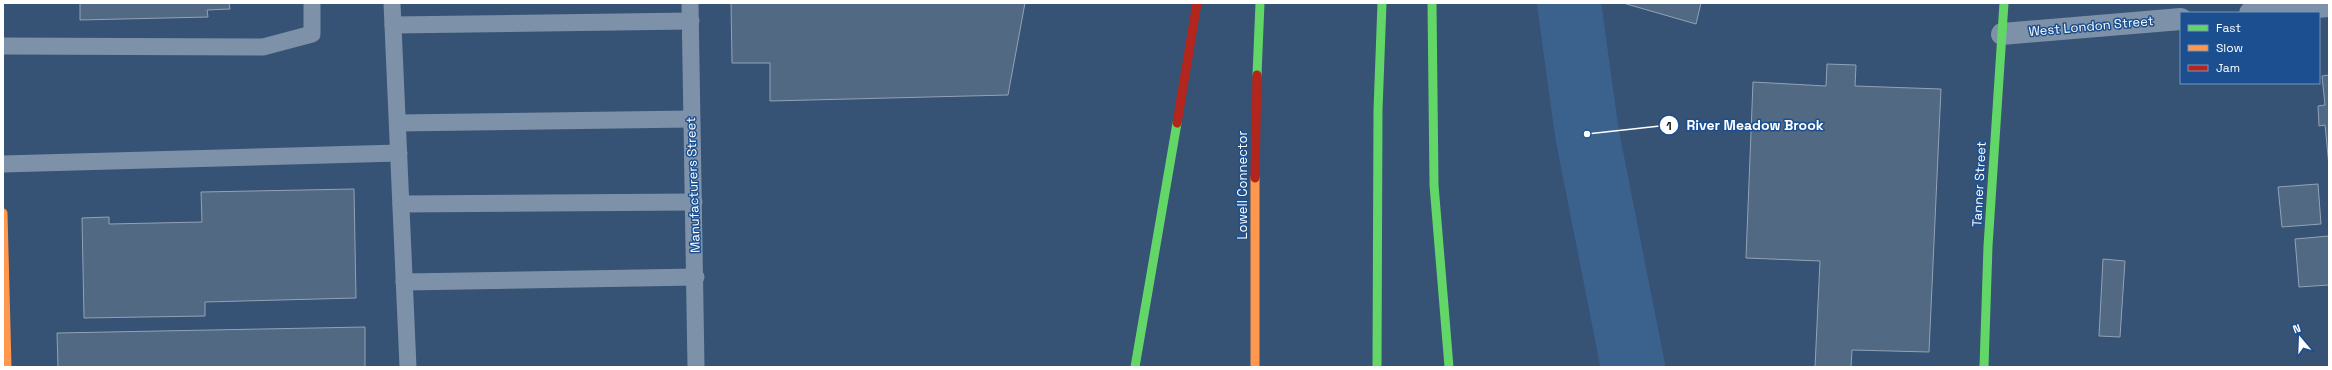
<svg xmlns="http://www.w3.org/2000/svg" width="2332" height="370" font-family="'Space Grotesk',sans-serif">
  <rect width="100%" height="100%" fill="#365274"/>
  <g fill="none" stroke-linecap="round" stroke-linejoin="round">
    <path stroke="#3b618d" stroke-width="64" d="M1569,3L1587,134L1633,367"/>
  </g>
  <g fill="#526984" stroke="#92a2b6">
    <path d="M80,3H229L230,9L207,10L208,17L80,20Z"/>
    <path d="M731,3H1025L1008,95L770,101V63H732Z"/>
    <path d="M1623,3H1701L1696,24Z"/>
    <path d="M1827,64L1856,65L1855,86L1941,89L1929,352L1852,350L1851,367H1815L1820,261L1746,258L1753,82L1826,86Z"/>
    <path d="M2329,75V166L2325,125L2319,126L2318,106L2325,105L2322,76Z"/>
    <path d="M2318,184L2321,224L2282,227L2278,187Z"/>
    <path d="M354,189L356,298L205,302V316L84,318L82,218L109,217V224L202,222L201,192Z"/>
    <path d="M2329,236V285L2299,287L2295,239Z"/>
    <path d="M2103,259L2125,261L2120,337L2099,336Z"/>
    <path d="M365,327V367H58L57,333Z"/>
  </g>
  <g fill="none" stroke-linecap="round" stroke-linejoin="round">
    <g stroke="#7d92a8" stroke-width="17">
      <path d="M392,3L408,367"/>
      <path d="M690,3L696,367"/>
      <path d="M393,25L691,21"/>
      <path d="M3,46L263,47L312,34V3"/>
      <path d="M398,123L691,119"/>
      <path d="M3,164L399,153"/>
      <path d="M401,204L694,202"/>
      <path d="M404,282L696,277"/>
    </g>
    <g stroke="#7d92a8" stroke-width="22">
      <path d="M2250,13L2329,6"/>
      <path d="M2002,34L2181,19"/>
    </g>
    <g stroke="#63d668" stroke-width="9">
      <path d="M1432,3L1434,185L1449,367"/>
      <path d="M1257,75L1260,3"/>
      <path d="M1135,367L1177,123"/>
      <path d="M1377,367L1378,110L1382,3"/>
      <path d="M1984,367L1988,246L2004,3"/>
    </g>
    <g stroke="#ff974d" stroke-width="9">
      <path d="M1255,178V367"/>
      <path d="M3,213L7,367"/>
    </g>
    <g stroke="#b3261e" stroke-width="9">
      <path d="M1177,123L1197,3"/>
      <path d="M1255,178L1257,75"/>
    </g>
  </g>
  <g text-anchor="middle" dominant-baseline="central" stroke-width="3" stroke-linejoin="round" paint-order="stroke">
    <g font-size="13" fill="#fff" stroke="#1b4f8f">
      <text transform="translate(2091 26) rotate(-5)">West London Street</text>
      <text transform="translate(1979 184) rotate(-87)">Tanner Street</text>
      <text transform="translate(693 185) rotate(-92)">Manufacturers Street</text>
      <text transform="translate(1242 185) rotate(-90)">Lowell Connector</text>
    </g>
  </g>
  <path fill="none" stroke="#fff" stroke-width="1.5" d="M1587 134L1669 125"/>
  <g fill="#fff" stroke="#1b4f8f" stroke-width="1.5">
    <circle cx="1587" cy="134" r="4"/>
    <circle cx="1669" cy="125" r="10"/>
  </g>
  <g font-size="12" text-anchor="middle" font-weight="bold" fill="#111">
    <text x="1669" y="130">1</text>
  </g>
  <g font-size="14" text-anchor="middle" font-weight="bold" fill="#fff" stroke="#1b4f8f" stroke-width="3" stroke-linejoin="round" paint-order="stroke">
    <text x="1755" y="130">River Meadow Brook</text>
  </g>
  <rect width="2332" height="370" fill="none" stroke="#ffffff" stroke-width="8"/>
  <rect x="2180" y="12" width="140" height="72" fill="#1b4f8f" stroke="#7695bc"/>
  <rect x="2188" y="25" width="20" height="6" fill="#63d668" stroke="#7695bc"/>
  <text x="2216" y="32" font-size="12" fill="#ffffff">Fast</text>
  <rect x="2188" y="45" width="20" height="6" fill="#ff974d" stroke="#7695bc"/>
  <text x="2216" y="52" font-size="12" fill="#ffffff">Slow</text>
  <rect x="2188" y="65" width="20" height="6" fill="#b3261e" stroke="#7695bc"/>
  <text x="2216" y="72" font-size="12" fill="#ffffff">Jam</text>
  <g transform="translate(2300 338) rotate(341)" stroke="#1b4f8f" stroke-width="3" paint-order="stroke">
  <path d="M0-3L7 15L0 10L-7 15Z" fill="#ffffff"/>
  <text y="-6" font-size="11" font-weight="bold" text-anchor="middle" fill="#ffffff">N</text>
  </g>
</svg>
